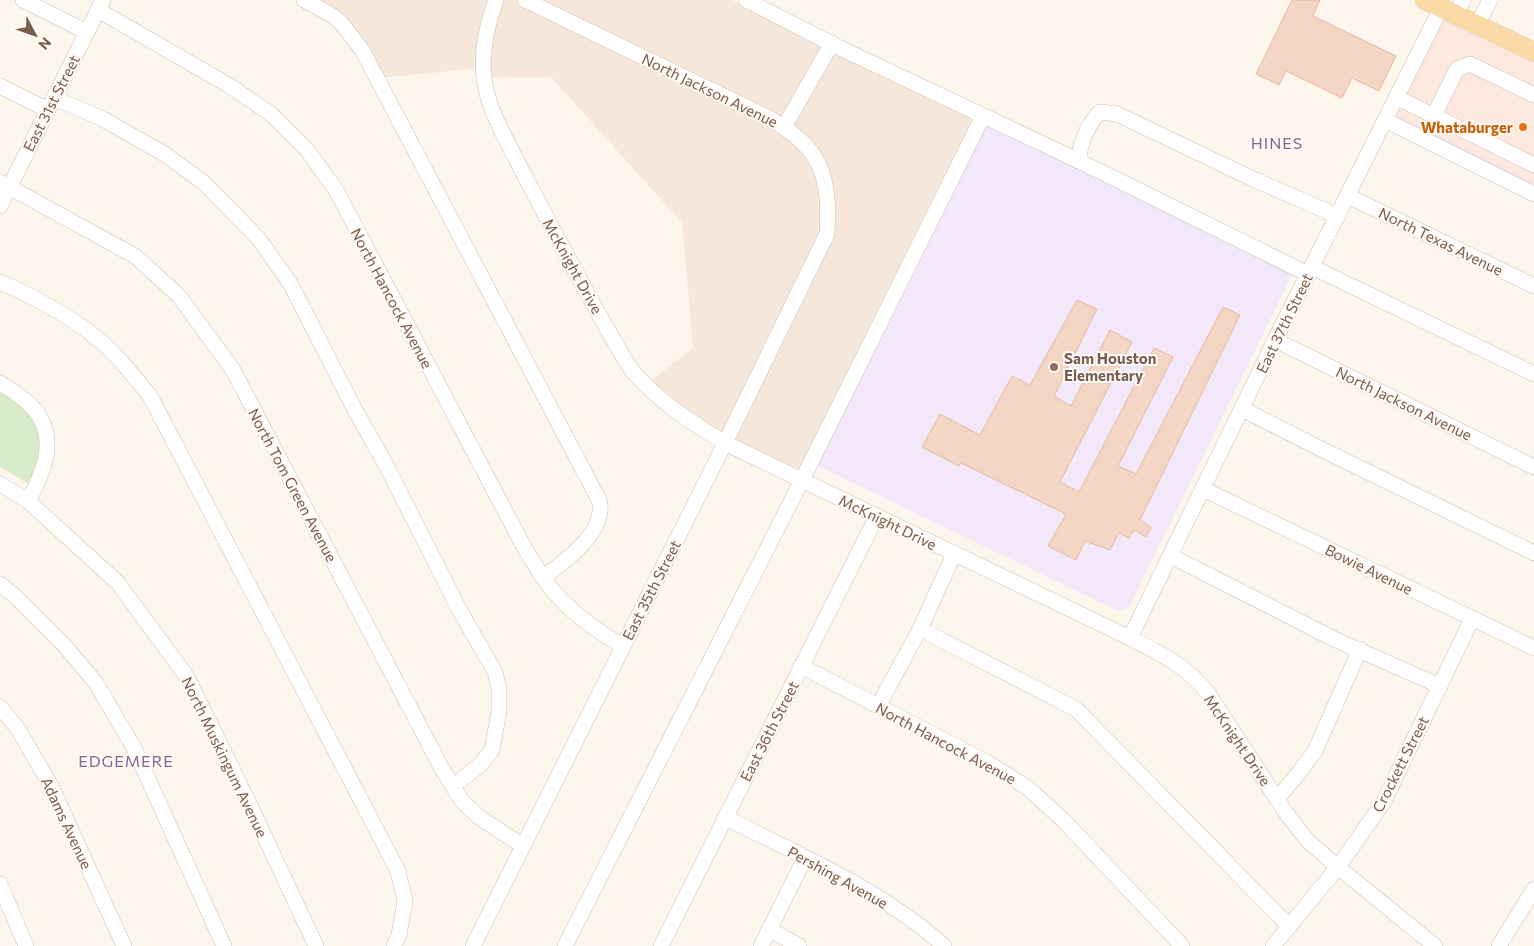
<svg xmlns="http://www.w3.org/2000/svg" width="1534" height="946" font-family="Commissioner,sans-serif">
  <rect width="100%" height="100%" fill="#fdf6ec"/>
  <path fill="#f5e8da" d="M304,0H732L980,114L800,479L725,443L645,385L693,348L682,223L551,77L484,78L483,68L378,78L364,50Z"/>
  <path fill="#fde8e0" d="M1441,8L1534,52V194L1384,122Z"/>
  <path fill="#f3e8fa" d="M986,121L1294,271L1129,607L1118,611L812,463Z"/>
  <path fill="#d8ecc9" d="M0,389L30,410L37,427L41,453L31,485L0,467Z"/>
  <g fill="#f3d5c3" stroke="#e6bba3">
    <path d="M1292,0H1320L1313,16L1396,56L1379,91L1352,78L1342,98L1286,71L1279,85L1256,74Z"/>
    <path d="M1077,300L1097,309L1054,396L1071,406L1110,330L1132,342L1060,482L1079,492L1154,348L1173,357L1118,466L1136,474L1223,307L1240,315L1140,520L1151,527L1146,537L1134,530L1129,538L1119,533L1110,550L1085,541L1076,560L1048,546L1066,514L961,463L959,466L922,447L940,414L980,435L1012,376L1030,385Z"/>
  </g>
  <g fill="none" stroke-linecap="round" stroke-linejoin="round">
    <g stroke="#d1beb0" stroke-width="16">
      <g id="minor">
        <path d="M23,0L87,32"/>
        <path d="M304,0L333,16L342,24L362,50L599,500C608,530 565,562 543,577"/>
        <path d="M496,0C486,27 480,57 485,85C490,111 504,136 516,159C536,198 557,237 578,276C589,297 601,318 613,339C620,351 626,363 635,374C661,403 692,423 725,443L1130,638C1163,655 1184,664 1208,693L1286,813L1307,840L1333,863L1435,946"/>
        <path d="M746,0L840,48L1079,161"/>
        <path d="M98,10L230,86L271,114L307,150L336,190L525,549C532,560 539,572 546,582C566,609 595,630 623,646"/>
        <path d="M1456,15L1463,0"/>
        <path d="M1477,25L1490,0"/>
        <path d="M0,86L48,110"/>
        <path d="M1396,97L1534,165"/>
        <path d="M54,98L103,119L166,155L204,183L258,238L290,283L355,410L386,465L460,611L495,672L499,689V711L492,750L481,764L453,786"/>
        <path d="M1434,115L1457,69L1470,64L1534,95"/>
        <path d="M1385,120L1534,194"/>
        <path d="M784,127L832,43"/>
        <path d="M0,182L135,256L179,296L233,370L441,767L462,801L479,817L523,846"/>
        <path d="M1348,196L1534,286"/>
        <path d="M0,206L103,0"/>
        <path d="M1312,267L1534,374"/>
        <path d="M1308,274L1079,161C1079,145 1088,123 1100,112L1117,114L1255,180L1338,216"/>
        <path d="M0,282C28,294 70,316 93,335C115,352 133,375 150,396L398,871L405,901L399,935L394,946"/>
        <path d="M1275,340L1534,467"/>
        <path d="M0,383C9,388 18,394 26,401C60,430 47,467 28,501"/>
        <path d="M1242,409L1323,450L1534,553"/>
        <path d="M0,484L28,501L118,583L187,677L248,801L316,946"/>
        <path d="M1203,489L1534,648"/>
        <path d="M1171,556L1336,640L1440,686"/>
        <path d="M0,584L16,597L64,645L96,683L134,748L224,946"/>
        <path d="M920,629L1076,709L1289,926"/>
        <path d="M1130,638L1275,340L1441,8"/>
        <path d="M801,666L988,763L1028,788L1063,820L1182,946"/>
        <path d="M878,706L920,629L954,554"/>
        <path d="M0,707L18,729L51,786L124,946"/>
        <path d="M1277,799L1298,774L1315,751L1360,649"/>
        <path d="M725,817C800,856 881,889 944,946"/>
        <path d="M0,884L26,946"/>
        <path d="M769,929L799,946"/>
        <path d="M473,946L725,443L827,234C830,174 822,149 769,118L525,0"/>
        <path d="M565,946L802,480L983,116"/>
        <path d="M661,946L877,516"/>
        <path d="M761,946L805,858"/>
        <path d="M1273,946L1338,867L1383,803L1472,619"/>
        <path d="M1499,946L1534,889"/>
      </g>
    </g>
    <g stroke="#dad1cd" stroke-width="20">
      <path id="major" d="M1425,0L1534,52"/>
    </g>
    <use href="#minor" stroke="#fff" stroke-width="15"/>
    <use href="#major" stroke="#fbd9a5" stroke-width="19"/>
  </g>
  <circle fill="#e8710a" stroke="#fffaf3" stroke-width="2" cx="1523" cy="127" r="5"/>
  <circle fill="#8d6e63" stroke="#fffaf3" stroke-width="2" cx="1054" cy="367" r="5"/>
  <g text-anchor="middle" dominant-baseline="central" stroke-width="4" stroke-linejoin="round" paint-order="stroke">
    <g font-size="15" fill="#7a5c4d" stroke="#fffaf3">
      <text transform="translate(710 90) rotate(26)">North Jackson Avenue</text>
      <text transform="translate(51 103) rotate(-63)">East 31st Street</text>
      <text transform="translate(1441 241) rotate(26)">North Texas Avenue</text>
      <text transform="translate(573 266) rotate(61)">McKnight Drive</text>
      <text transform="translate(392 298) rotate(62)">North Hancock Avenue</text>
      <text transform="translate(1284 323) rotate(-64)">East 37th Street</text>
      <text transform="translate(1404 403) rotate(26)">North Jackson Avenue</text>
      <text transform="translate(293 485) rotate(62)">North Tom Green Avenue</text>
      <text transform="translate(888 522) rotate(26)">McKnight Drive</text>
      <text transform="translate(1369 569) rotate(26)">Bowie Avenue</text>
      <text transform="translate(651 590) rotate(-63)">East 35th Street</text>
      <text transform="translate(769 731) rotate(-63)">East 36th Street</text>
      <text transform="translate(1238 740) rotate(56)">McKnight Drive</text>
      <text transform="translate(946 743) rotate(28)">North Hancock Avenue</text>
      <text transform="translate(225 757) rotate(64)">North Muskingum Avenue</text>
      <text transform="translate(1400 764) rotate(-63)">Crockett Street</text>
      <text transform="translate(67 823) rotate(65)">Adams Avenue</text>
      <text transform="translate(838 877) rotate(29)">Pershing Avenue</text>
    </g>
    <g font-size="15" font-weight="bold" fill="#c56008" stroke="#fffaf3" text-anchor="end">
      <text x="1513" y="127">Whataburger</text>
    </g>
    <g font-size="15" font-weight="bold" fill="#785e54" stroke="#fffaf3" text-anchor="start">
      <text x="1064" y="358">Sam Houston<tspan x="1064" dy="17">Elementary</tspan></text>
    </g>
    <g font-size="16" letter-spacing="1" fill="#846695" stroke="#fffaf3">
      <text x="1277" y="142">HINES</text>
      <text x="126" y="760">EDGEMERE</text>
    </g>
  </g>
  <g transform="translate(35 35) rotate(131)" stroke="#fffaf3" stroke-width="4" paint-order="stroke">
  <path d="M0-4L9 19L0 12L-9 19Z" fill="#7a5c4d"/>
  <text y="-8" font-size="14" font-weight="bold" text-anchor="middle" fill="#7a5c4d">N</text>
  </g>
</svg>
